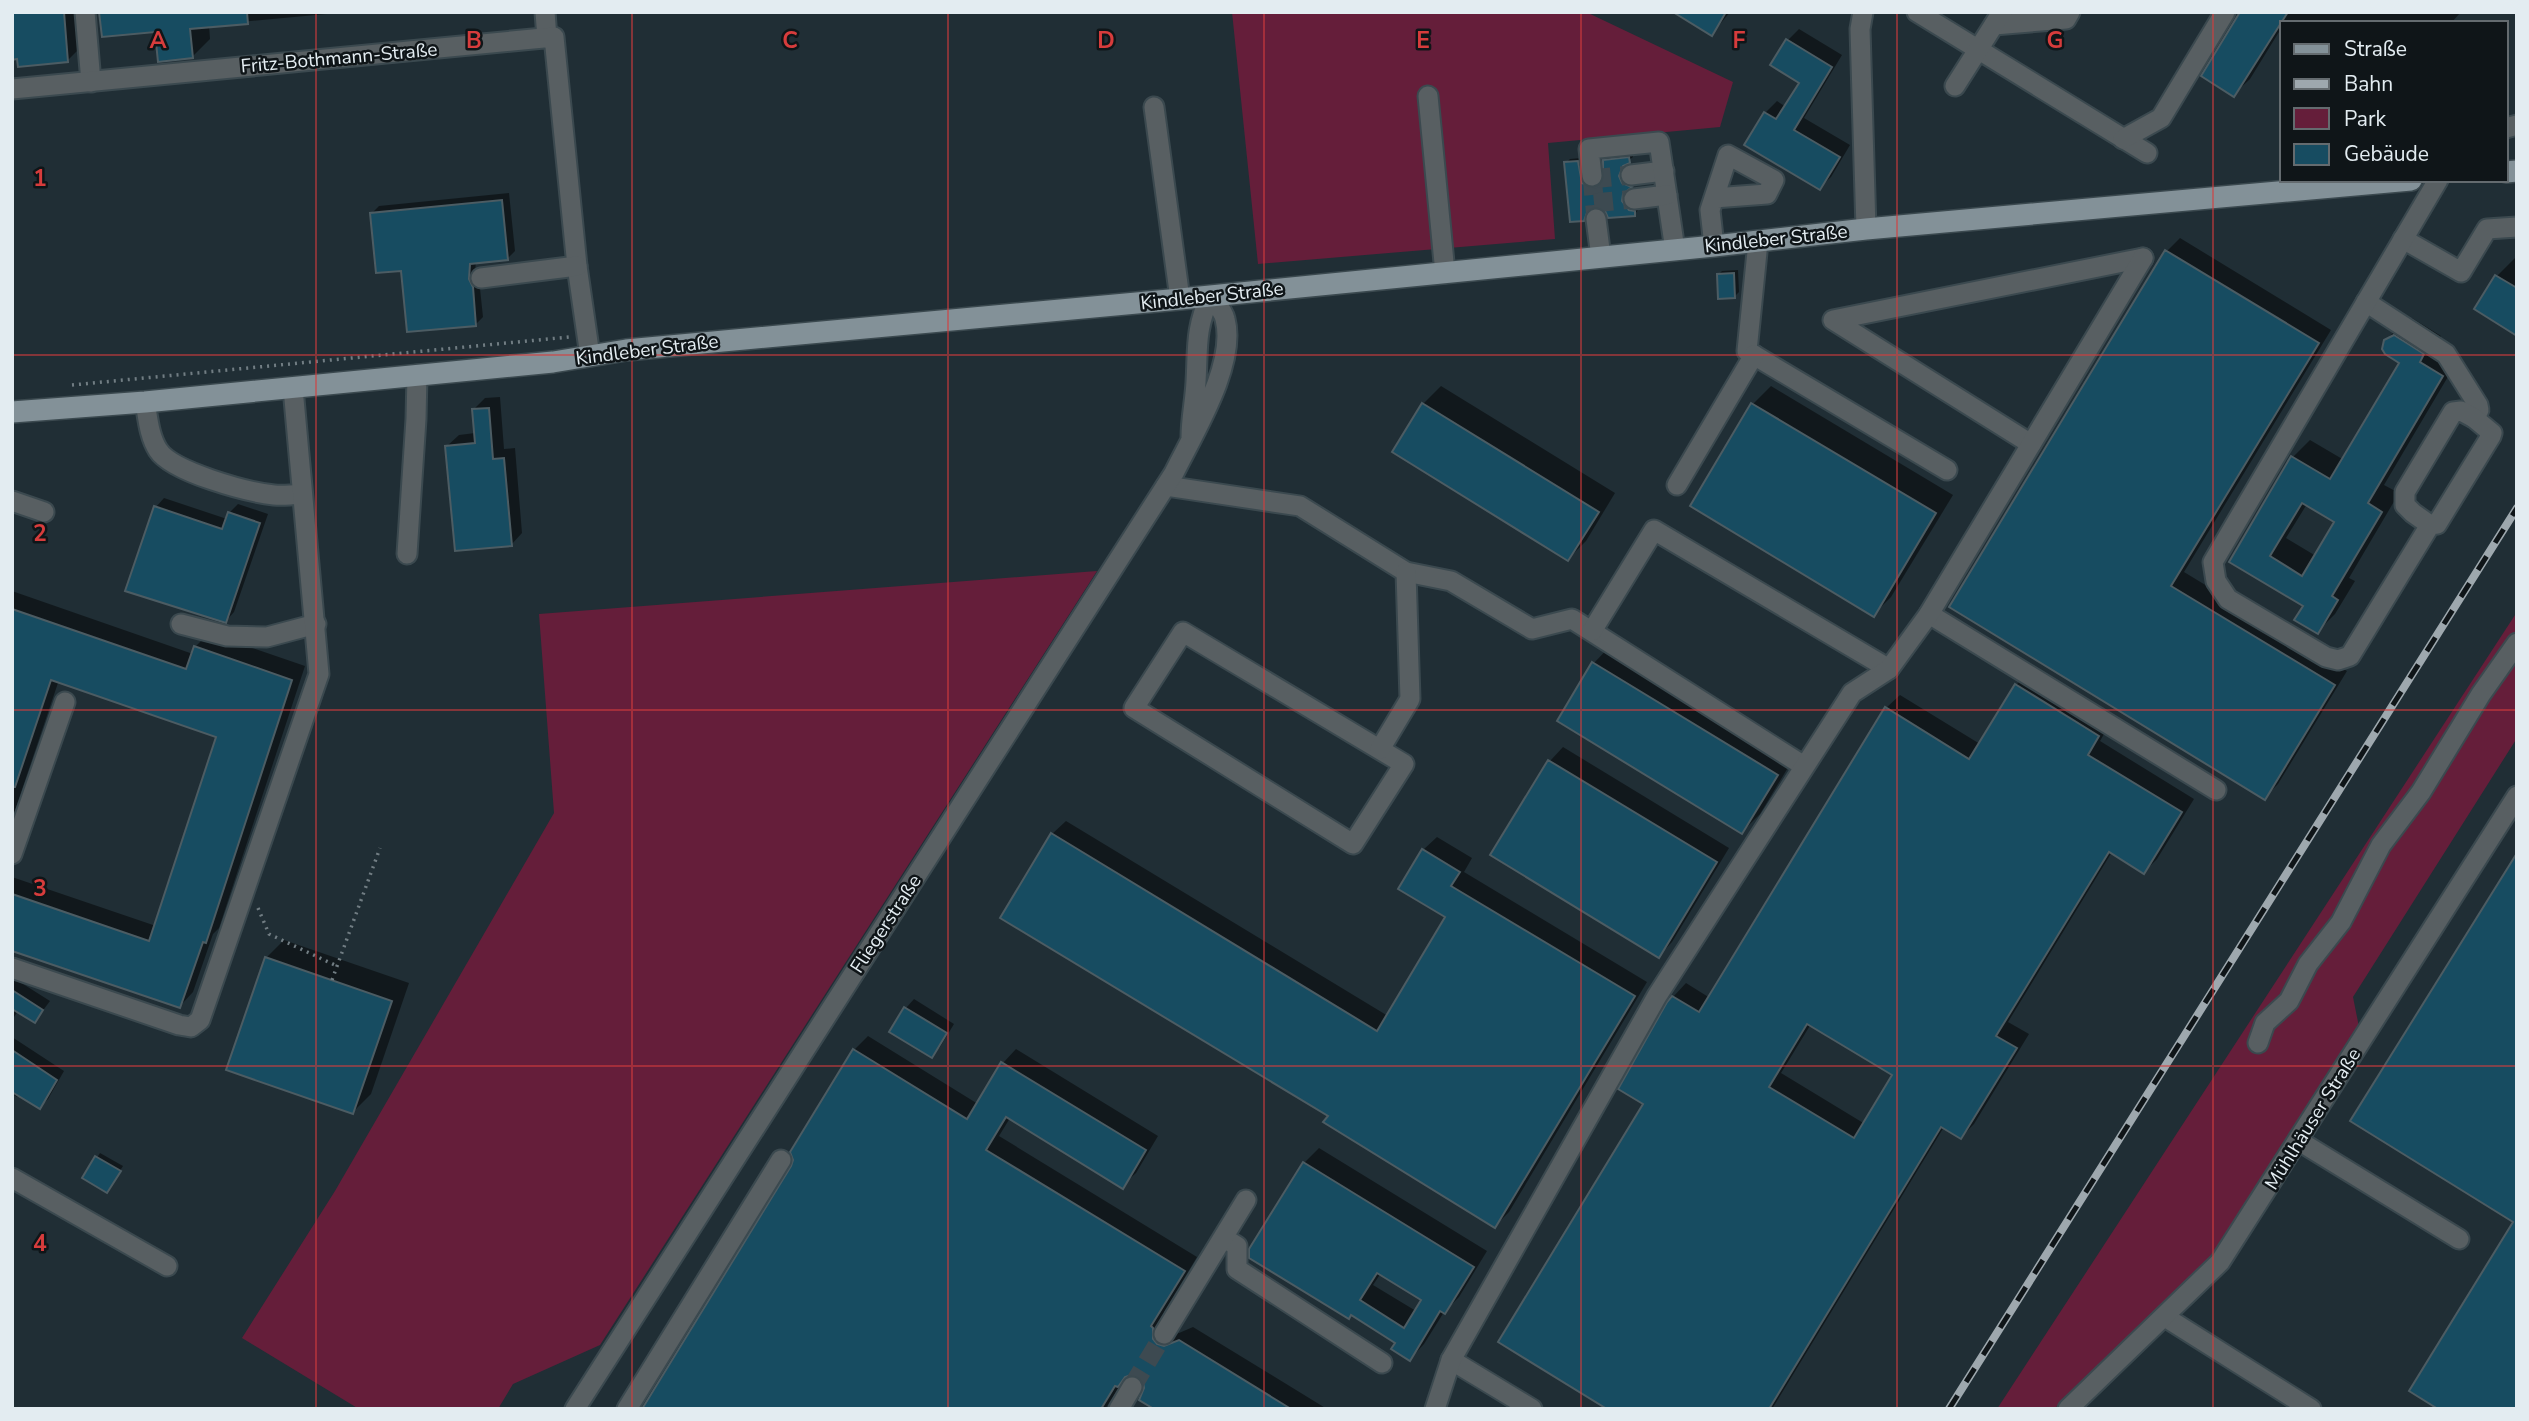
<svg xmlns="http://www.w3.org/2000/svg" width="2529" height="1421" font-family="'Nunito Sans',sans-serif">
  <rect width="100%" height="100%" fill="#202e35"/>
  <g fill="#651e3a">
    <path d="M1232,12H1586L1733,82L1720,127L1548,143L1555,239L1258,264Z"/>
    <path d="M1097,571L600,1345L513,1384L498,1409H359L242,1338L335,1191L554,813L539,614Z"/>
    <path d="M2517,612V738L2353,997L2359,1027L2229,1232L2202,1267L2054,1409H1997Z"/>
  </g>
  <g fill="#0007" fill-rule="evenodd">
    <path d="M12,12H76L80,48L68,60Z"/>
    <path d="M101,12H348L209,25L210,39L192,57L157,30Z"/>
    <path d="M1676,12H1730L1712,34Z"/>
    <path d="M2242,12H2461L2451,23H2282V27L2250,79L2234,94Z"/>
    <path d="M1799,29L1842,55L1804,118L1850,145L1831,177L1819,188L1765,113L1777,101L1786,107L1801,82L1788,40Z"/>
    <path d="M1633,154V157L1625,163L1622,171L1625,179L1633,183L1626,189L1625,197L1638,210L1635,214L1607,210L1595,205L1590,207L1583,219L1566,163L1570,159L1581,158L1585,179L1597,185L1603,183L1604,161L1608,157Z"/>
    <path d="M509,193L515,251L507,259L476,262L475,271L479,279L483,317L476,324L403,269L372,213L379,206Z"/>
    <path d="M2180,238L2331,330L2184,572L2347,671L2278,784L2265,797L1951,606L2167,251Z"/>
    <path d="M2515,258L2517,259V334L2476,308L2497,276Z"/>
    <path d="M1738,270L1739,292L1735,296L1718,275L1722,271Z"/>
    <path d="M2412,318L2441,336L2436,344L2459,358L2384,485L2399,493L2349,578L2355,581L2335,614L2317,632L2305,605L2231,561L2293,457L2310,440L2344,460L2401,363L2387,339L2405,321ZM2307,504L2337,522L2316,556L2286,538Z"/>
    <path d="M1441,386L1615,493L1586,541L1568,559L1423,404Z"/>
    <path d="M1771,386L1953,495L1891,597L1873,615L1753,404Z"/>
    <path d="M500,397L504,449L515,448L522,533L511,545L447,446L459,435L475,433L473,410L485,398Z"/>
    <path d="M164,498L227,519L229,513L238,504L268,514L234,612L226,621L128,590L156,507Z"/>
    <path d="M12,591L193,654L195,647L209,633L305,666L219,928L213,934L193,992L180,1006L12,949V877L156,926L218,736L59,680L12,819Z"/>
    <path d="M1611,645L1795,756L1760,814L1742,832L1594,663Z"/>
    <path d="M2030,672L2111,722L2100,741L2194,799L2157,859L2144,872L2112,852L2008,1022L2029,1034L1974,1124L1961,1137L1944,1127L1772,1409H1611L1645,1104L1673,997L1686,983L1710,998L1886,708L1900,695L1980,744L2016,685ZM1811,1024L1895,1075L1865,1124L1781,1073Z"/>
    <path d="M1563,747L1729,848L1672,942L1659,956L1493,855L1550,761Z"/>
    <path d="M1066,821L1388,1016L1447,916L1423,850L1437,837L1472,858L1464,872L1647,982L1509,1212L1495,1226L1330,1115L1052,834Z"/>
    <path d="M284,940L409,983L371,1094L353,1112L266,958Z"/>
    <path d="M12,977L50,1001L35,1021L18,1011L12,1020Z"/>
    <path d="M914,999L954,1024L940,1047L931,1056L906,1008Z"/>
    <path d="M868,1036L978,1104L1003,1063L1016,1049L1158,1136L1136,1173L1122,1186L1010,1118L999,1136L1197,1257L1164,1312L1167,1314L1171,1331L1179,1333L1193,1327L1327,1409H1157L1139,1374H1128L1105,1409H640L645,1407L793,1167L854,1050Z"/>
    <path d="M12,1037L64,1071L48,1099L40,1107L19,1095L17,1097L12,1094Z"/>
    <path d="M1319,1148L1487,1251L1459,1297L1444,1312L1424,1344L1410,1359L1397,1342L1251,1249L1304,1163ZM1381,1273L1423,1299L1416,1311L1373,1285Z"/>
    <path d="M100,1153L123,1166L107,1191L84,1178Z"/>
  </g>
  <g fill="#174c61" stroke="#4c5c63" stroke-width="2" fill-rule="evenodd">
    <path d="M12,12H64L68,62L18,67L17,59L12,60Z"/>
    <path d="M99,12H247L248,24L190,29L193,58L158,62L155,32L102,37Z"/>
    <path d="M1673,12H1726L1712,36Z"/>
    <path d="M2240,12H2288L2234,97L2201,76Z"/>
    <path d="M1786,39L1832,67L1794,130L1840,157L1820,190L1744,145L1764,112L1776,119L1799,83L1770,65Z"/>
    <path d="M1629,157L1630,163L1623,166L1619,176L1622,183L1632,187L1623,194L1622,201L1629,210L1635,211V216L1608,218L1605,211L1595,207L1588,210L1584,221L1570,222L1564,162L1578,161L1582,183L1593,188L1599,186L1603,180V160Z"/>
    <path d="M502,200L508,260L470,264L469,279L473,287L476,326L407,332L401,271L376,273L370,213Z"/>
    <path d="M2165,250L2319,343L2171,586L2335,685L2265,800L1949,607Z"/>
    <path d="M1734,273L1735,298L1718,299L1717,274Z"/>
    <path d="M2495,275L2517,288V336L2474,309Z"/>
    <path d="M2394,335L2424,354L2420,362L2443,376L2368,503L2382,512L2332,596L2338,600L2318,634L2294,620L2303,606L2229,562L2291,456L2330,479L2399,363L2385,354L2382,349L2384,340ZM2302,503L2334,522L2302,576L2270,556Z"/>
    <path d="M1422,403L1599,512L1568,561L1392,452Z"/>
    <path d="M1751,403L1936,513L1874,617L1690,506Z"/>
    <path d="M489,408L493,459L504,458L512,546L455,551L445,446L475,443L472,409Z"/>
    <path d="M154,506L222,529L228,512L260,523L226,623L125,591Z"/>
    <path d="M12,609L186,669L194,646L292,680L206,943L203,942L180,1008L12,951V894L149,941L216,737L51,680L15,787H12Z"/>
    <path d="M1592,662L1778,775L1742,834L1557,721Z"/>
    <path d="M2015,684L2099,736L2088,755L2182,812L2144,874L2109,852L1996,1036L2017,1048L1961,1139L1941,1127L1769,1409H1607L1498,1342L1643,1104L1618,1089L1667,1002L1672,996L1699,1012L1885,707L1969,759ZM1807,1024L1892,1075L1854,1138L1769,1087Z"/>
    <path d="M1548,760L1717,862L1659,958L1490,855Z"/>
    <path d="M1051,833L1377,1031L1445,917L1398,889L1422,849L1460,872L1451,886L1635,996L1495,1228L1323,1122L1328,1116L1000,918Z"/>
    <path d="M2517,853V1409H2438L2409,1391L2513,1222L2350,1121Z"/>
    <path d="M265,957L392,1001L353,1114L226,1070Z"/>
    <path d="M12,990L43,1010L35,1023L12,1009Z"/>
    <path d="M904,1007L947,1033L932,1058L889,1032Z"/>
    <path d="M853,1049L967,1119L1001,1062L1146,1150L1123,1189L1006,1117L986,1150L1185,1271L1151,1326L1153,1328V1339L1157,1344L1164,1346L1179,1340L1291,1409H1154L1139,1400L1144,1388L1143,1382L1138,1376L1131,1375L1125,1377L1118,1387L1115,1386L1101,1409H642L791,1166L793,1160L790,1152Z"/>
    <path d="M12,1050L57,1080L40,1109L12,1092Z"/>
    <path d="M95,1156L121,1171L107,1193L82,1178Z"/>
    <path d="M1303,1162L1474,1267L1445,1314L1440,1311L1410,1361L1391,1349L1395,1343L1351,1315L1349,1319L1249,1258V1249ZM1377,1273L1421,1300L1404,1328L1360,1300Z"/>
  </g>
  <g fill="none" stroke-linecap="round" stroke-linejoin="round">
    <g stroke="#3d4a51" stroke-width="19" stroke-dasharray="19 10" stroke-linecap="butt">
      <path d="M1592,176L1596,219"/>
      <path d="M1592,179L1631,175"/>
      <path d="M1594,203L1634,199"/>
      <path d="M1132,1387L1164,1334"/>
    </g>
    <g stroke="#3b494f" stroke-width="23">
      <g id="minor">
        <path d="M85,12L91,82"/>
        <path d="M545,12L547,38"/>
        <path d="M1863,12L1860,29L1866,229"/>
        <path d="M1917,12L2147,153"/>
        <path d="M1994,25L2066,19L2070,12"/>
        <path d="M1955,86L2002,12"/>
        <path d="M12,89L554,37L577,266L590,356"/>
        <path d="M1428,96L1445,273"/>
        <path d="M1154,107L1180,299"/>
        <path d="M2506,128L2517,125"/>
        <path d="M2123,139L2161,118L2225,12"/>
        <path d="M1631,175L1664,171"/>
        <path d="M1592,176L1589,149L1659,142L1675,250"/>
        <path d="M1714,198L1767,194L1774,180L1728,155L1710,210L1714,246"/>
        <path d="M1634,199L1667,195"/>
        <path d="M1596,219L1601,257"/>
        <path d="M2403,239L2461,272L2487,229L2517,227"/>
        <path d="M1758,242L1747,351L1947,470"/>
        <path d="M481,278L577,266"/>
        <path d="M2366,302L2446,354L2478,405L2479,410L2474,418"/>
        <path d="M145,402C148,418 149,436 158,450C172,472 247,492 274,495C283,496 292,495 302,494"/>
        <path d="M2031,444L1833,320L2143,258"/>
        <path d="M1677,485L1754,355"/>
        <path d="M1166,486L1300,506L1406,572L1451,581L1532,629L1572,619L1804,766"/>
        <path d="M12,501L44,512"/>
        <path d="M2430,525L2413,513L2405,505V492L2453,412L2461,411L2474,418L2492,433L2491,436L2437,524L2430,525L2350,656L2338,660L2326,657L2228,599L2216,581L2213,562L2438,180"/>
        <path d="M407,554L416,419L417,375"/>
        <path d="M1929,614L2216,790"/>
        <path d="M181,624L227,636L267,637L316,624"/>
        <path d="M1592,631L1654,530L1889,669"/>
        <path d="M1183,632L1404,764L1353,844L1134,708Z"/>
        <path d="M1380,749L1410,699L1406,572"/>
        <path d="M12,854L65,702"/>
        <path d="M12,968L179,1025L191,1027L200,1020L319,674L293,388"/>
        <path d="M2258,1043L2265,1023L2289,1001L2308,964L2341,922L2381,845L2421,792L2481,694L2517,643"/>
        <path d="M2299,1141L2459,1239"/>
        <path d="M12,1178L167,1266"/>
        <path d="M1224,1238L1237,1246V1269L1382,1363"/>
        <path d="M2165,1317L2311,1409"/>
        <path d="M1164,1334L1246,1200"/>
        <path d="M1451,1360L1532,1409"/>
        <path d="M575,1409L1174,473C1193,434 1237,364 1225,319C1223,310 1215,303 1210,296C1195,330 1198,347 1196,382C1195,401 1191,419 1191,437"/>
        <path d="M627,1409L781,1160"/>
        <path d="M1119,1409L1132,1387"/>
        <path d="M1435,1409L1451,1360L1657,996L1852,693L1889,669L1929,614L2143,258"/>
        <path d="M2068,1409L2220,1262L2517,796"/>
      </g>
    </g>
    <g stroke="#3b494f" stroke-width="24">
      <g id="major">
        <path d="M2506,172L2517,171"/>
        <path d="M12,412L145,402L553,362L626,350L1180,299L1714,246L1866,229L2411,180"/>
      </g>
    </g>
    <g stroke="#717d83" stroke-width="3.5" stroke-dasharray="2 5" stroke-linecap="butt">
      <path d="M72,385L569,337"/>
      <path d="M258,908L269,934L337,966"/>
      <path d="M332,980L380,848"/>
    </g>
    <use href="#minor" stroke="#585f62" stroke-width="19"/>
    <use href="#major" stroke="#839198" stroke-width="21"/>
    <g stroke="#9ea8ae" stroke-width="8">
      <path id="rail" d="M1949,1409L2517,508"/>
    </g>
    <use href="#rail" stroke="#0f1518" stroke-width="5" stroke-dasharray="16" stroke-linecap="butt"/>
  </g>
  <path fill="none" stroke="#d73c3c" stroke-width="2" stroke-opacity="0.55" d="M316,12V1409M632,12V1409M948,12V1409M1264,12V1409M1581,12V1409M1897,12V1409M2213,12V1409M12,355H2517M12,710H2517M12,1066H2517"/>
  <g text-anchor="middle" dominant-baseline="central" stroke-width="5" stroke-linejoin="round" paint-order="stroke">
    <g font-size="19" fill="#e3ecf1" stroke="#0f1518">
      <text transform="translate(339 58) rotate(-5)">Fritz-Bothmann-Straße</text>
      <text transform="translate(1776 239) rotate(-6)">Kindleber Straße</text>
      <text transform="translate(1212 296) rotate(-6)">Kindleber Straße</text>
      <text transform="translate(647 350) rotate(-7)">Kindleber Straße</text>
      <text transform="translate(886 924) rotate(-57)">Fliegerstraße</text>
      <text transform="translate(2313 1119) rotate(-58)">Mühlhäuser Straße</text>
    </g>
  </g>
  <g font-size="23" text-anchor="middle" font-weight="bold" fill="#d73c3c" stroke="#0f1518" stroke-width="5" stroke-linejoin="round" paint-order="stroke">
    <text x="158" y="48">A</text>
    <text x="474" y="48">B</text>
    <text x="790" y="48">C</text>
    <text x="1106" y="48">D</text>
    <text x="1423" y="48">E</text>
    <text x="1739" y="48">F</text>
    <text x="2055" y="48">G</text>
    <text x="40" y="186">1</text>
    <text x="40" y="541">2</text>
    <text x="40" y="896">3</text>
    <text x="40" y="1251">4</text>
  </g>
  <rect width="2529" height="1421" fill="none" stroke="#e3ecf1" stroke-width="28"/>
  <rect x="2280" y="21" width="228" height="161" fill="#0f1518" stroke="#646b6f" stroke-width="2"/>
  <rect x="2294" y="44" width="35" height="10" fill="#839198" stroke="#646b6f" stroke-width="2"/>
  <text x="2344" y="56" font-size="21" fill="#e3ecf1">Straße</text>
  <rect x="2294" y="79" width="35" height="10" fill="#9ea8ae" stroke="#646b6f" stroke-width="2"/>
  <text x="2344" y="91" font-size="21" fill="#e3ecf1">Bahn</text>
  <rect x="2294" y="108" width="35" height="21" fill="#651e3a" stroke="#646b6f" stroke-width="2"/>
  <text x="2344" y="126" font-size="21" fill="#e3ecf1">Park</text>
  <rect x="2294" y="144" width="35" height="21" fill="#174c61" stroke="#646b6f" stroke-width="2"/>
  <text x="2344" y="161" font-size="21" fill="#e3ecf1">Gebäude</text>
</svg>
